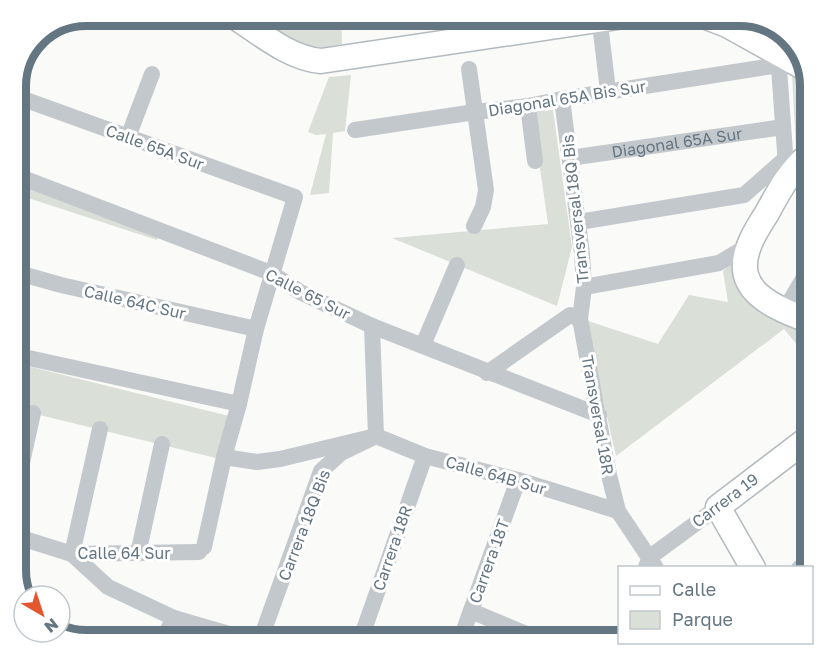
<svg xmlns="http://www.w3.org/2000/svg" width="825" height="656" font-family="'Golos Text',sans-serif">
  <rect width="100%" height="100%" fill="#fafaf8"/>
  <g fill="#dadfd7">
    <path d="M259,15H341L342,44C335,45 326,48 319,48C298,48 270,30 259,15Z"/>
    <path d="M792,73L808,82L810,86V143L796,152Z"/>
    <path d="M351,75L345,131L333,133L329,193L310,195L326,134L316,135L308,132L329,77Z"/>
    <path d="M553,110L572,247L557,306L392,238L548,224L532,112Z"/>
    <path d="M29,187L158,235L157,240L25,197Z"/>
    <path d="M736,258C741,272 744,290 752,303C760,317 794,323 810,331V360L784,329L616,456L585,320L658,344L689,295L728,302L723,271Z"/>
    <path d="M15,363L229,416L220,459L15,409Z"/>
  </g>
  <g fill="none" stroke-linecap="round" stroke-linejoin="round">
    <g stroke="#b3babf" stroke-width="27">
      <g id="secondary">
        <path d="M232,15C259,32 288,58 321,61L631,15"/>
        <path d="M701,15L727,25L801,66"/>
        <path d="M810,321C776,308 731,292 749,246C753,234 761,223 767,213C779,191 790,170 810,154"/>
        <path d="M753,568L718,507L810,437"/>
      </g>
    </g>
    <g stroke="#c3c8cc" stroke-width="16">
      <path d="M599,15L608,91"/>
      <path d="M778,54L786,166"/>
      <path d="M469,69L486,190L483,207L474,226"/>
      <path d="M562,99L582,254L584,287L580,319L609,475L618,511L656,568"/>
      <path d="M528,106L535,161"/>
      <path d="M355,130L475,112L528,106L562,99L779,65"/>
      <path d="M128,137L152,74"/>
      <path id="s1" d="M570,158L783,127"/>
      <path d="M15,175L271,273L300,292L372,326L599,415"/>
      <path d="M579,222L744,195L786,158"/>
      <path d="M15,272L61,285L256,329"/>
      <path d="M584,287L719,263L749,245"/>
      <path d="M784,311L810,267"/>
      <path d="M423,345L457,265"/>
      <path d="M15,355L239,404L256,329L295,197L15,96"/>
      <path d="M487,373L570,315L580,319"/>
      <path d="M100,429L72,554L108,587L174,618L253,641"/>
      <path d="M224,457L257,462L280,459L376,436L425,456L518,480L618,511"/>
      <path d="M15,494L33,413"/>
      <path d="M15,536L72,554L199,552"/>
      <path d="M204,547L224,457L239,404"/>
      <path d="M138,554L162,444"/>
      <path d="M646,567L650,557L718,507"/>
      <path d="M799,568L810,561"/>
      <path d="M471,611L543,641"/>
      <path d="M162,641L174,618"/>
      <path d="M260,641L321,471L341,453L376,436L372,326"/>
      <path d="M360,641L425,456"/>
      <path d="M460,641L518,480"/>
      <path d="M618,641L620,636"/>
    </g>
    <use href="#secondary" stroke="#fff" stroke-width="24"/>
  </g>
  <g text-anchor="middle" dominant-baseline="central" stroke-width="6" stroke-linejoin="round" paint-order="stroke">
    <g font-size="16" fill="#657683" stroke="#fff">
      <text transform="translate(567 98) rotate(-9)">Diagonal 65A Bis Sur</text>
      <text stroke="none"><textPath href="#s1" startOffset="108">Diagonal 65A Sur</textPath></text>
      <text transform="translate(155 147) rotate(20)">Calle 65A Sur</text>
      <text transform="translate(575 209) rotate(-96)">Transversal 18Q Bis</text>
      <text transform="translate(308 294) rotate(27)">Calle 65 Sur</text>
      <text transform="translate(135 302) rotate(13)">Calle 64C Sur</text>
      <text transform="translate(598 415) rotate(80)">Transversal 18R</text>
      <text transform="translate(496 475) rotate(16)">Calle 64B Sur</text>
      <text transform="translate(725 500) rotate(-37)">Carrera 19</text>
      <text transform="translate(304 525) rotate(-69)">Carrera 18Q Bis</text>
      <text transform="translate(392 548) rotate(-71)">Carrera 18R</text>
      <text x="124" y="553">Calle 64 Sur</text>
      <text transform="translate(489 561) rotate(-70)">Carrera 18T</text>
    </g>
  </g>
  <path d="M0 0H825V656H0ZM86 26H740A60 60 0 0 1 800 86V570A60 60 0 0 1 740 630H86A60 60 0 0 1 26 570V86A60 60 0 0 1 86 26Z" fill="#fff" fill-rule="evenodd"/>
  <path fill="none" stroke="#657683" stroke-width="8" d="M86 26H740A60 60 0 0 1 800 86V570A60 60 0 0 1 740 630H86A60 60 0 0 1 26 570V86A60 60 0 0 1 86 26Z"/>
  <rect x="618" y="566" width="195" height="78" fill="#ffffff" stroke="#c1c8cd" stroke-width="1.5"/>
  <rect x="630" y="586" width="30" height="9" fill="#ffffff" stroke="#c1c8cd" stroke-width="1.5"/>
  <text x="672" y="596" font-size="18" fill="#657683">Calle</text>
  <rect x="630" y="611" width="30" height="18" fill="#dadfd7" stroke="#c1c8cd" stroke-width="1.5"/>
  <text x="672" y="626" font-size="18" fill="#657683">Parque</text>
  <g transform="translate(42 614) rotate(141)"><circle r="28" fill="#ffffff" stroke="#c1c8cd" stroke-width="1.5"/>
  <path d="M0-4.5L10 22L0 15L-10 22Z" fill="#e4572e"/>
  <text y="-9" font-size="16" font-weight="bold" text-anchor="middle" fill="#657683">N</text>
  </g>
</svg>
